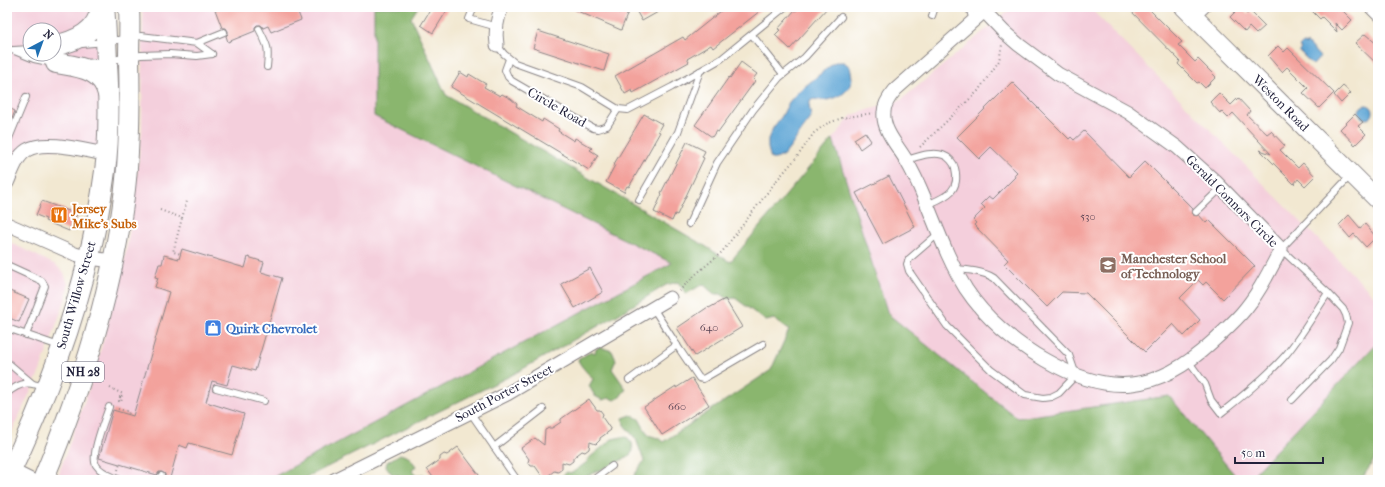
<svg xmlns="http://www.w3.org/2000/svg" width="1385" height="487" font-family="'IM FELL French Canon',serif">
  <rect width="100%" height="100%" fill="#fff"/>
  <filter id="ink" filterUnits="userSpaceOnUse"><feTurbulence type="fractalNoise" baseFrequency=".025" numOctaves="2"/><feDisplacementMap in="SourceGraphic" scale="8" xChannelSelector="R" yChannelSelector="G"/><feConvolveMatrix kernelMatrix="1 2 1 2 8 2 1 2 1" color-interpolation-filters="sRGB"/></filter>
  <filter id="wash" filterUnits="userSpaceOnUse"><feTurbulence type="fractalNoise" baseFrequency=".012" numOctaves="4" result="noise"/><feDisplacementMap in="SourceGraphic" scale="16" xChannelSelector="R" yChannelSelector="G"/><feGaussianBlur stdDeviation="0.9" result="paint"/><feColorMatrix in="noise" values="0 0 0 0 0 0 0 0 0 0 0 0 0 0 0 0 0 1.4 0 .05"/><feComposite in="paint" operator="in"/></filter>
  <g filter="url(#wash)">
    <rect width="100%" height="100%" fill="#f2e8d1"/>
    <g fill="#f4cfdc" fill-rule="evenodd">
      <path d="M7,7H104L106,154L34,147L7,183ZM30,30H54V54H30Z"/>
      <path d="M141,7H374L375,116L673,263L268,480H66L59,475L60,470L95,371L124,261L130,229L142,131L143,17Z"/>
      <path d="M1013,7H1089L1378,300V454L1361,480H1097L1017,418L888,314L833,139L852,115L901,100Z"/>
      <path d="M7,241L56,265L64,273L68,284L67,294L40,371L7,442Z"/>
    </g>
    <g fill="#8ab66e" stroke="#566c54">
      <path d="M374,7H418L411,18L446,95L705,246L730,262L833,139L888,314L1017,418L1169,396L1239,480H631L644,461L636,439L624,425L623,418L631,415L639,419L648,435L658,438L663,442L771,370L789,330L774,319L766,321L735,298L728,299L721,294H714L703,284L686,294L678,282L666,285L614,317L512,375L301,480H268L672,263L374,116Z"/>
      <path d="M1378,342V454L1361,480H1248Z"/>
      <path d="M600,347L612,351L616,360L612,369L626,389L619,398L614,400L610,398L602,400L595,396L589,386L593,379C588,373 581,367 578,360L591,351L595,353L596,349Z"/>
      <path d="M622,437H627L632,443L633,451L628,457L589,475L582,480H557L567,472L572,473L587,462L588,459L612,439Z"/>
      <path d="M400,454L409,457L416,466L412,471L416,476L423,474L429,480H404L401,476L392,474L386,466L387,462Z"/>
    </g>
    <g fill="#5ea6d5" stroke="#406488">
      <path d="M1303,43L1305,45L1307,43L1320,57L1313,65L1299,51L1301,49L1299,47Z"/>
      <path d="M835,62H844L850,67C851,72 853,78 851,83C848,93 836,99 826,100C820,101 816,98 811,100L809,105L811,118C808,123 803,128 800,133C793,142 785,161 771,159L768,148V139L773,128L782,116L789,102L798,92Z"/>
      <circle cx="1366" cy="112" r="7"/>
    </g>
    <g id="blocks">
      <g fill="#f3a29c">
        <path d="M214,7H296L301,20L271,32L268,26L263,28L261,25H257L255,27V31L228,42L226,36L228,34V31L226,28H222Z"/>
        <path d="M432,7H449L433,33L421,25Z"/>
        <path d="M568,7H606L620,13L629,10L621,30Z"/>
        <path d="M634,7H667L642,21Z"/>
        <path d="M726,7H765L713,48L711,45L687,59L689,62L633,93L632,90L625,94L615,76L683,37L685,40Z"/>
        <path d="M800,7H828L790,49L775,35L780,30L778,29L795,10L796,11Z"/>
        <path d="M1127,7H1147L1182,42L1178,45L1195,62L1198,59L1216,77L1205,88L1199,82L1197,83L1178,64L1180,61Z"/>
        <path d="M1240,7L1247,14L1250,11L1265,26L1256,34L1249,27L1245,32L1230,17Z"/>
        <path d="M1308,7H1339L1352,20L1342,30L1335,23L1337,32L1322,17L1320,19Z"/>
        <path d="M538,31L609,54L604,71L533,48Z"/>
        <path d="M1365,34L1378,45V65L1355,43Z"/>
        <path d="M1278,46L1284,52L1288,48L1334,93L1319,108L1303,93L1308,88L1287,67L1282,72L1268,56Z"/>
        <path d="M741,62L757,74L753,79L755,81L718,132L716,131L712,137L695,125L729,77L730,78Z"/>
        <path d="M460,72L468,77L469,74L479,80L486,84L484,87L500,96L502,94L511,99L517,104L516,106L542,122L543,119L559,129L558,131L574,141L575,138L592,148L590,150L598,155L589,170L451,87Z"/>
        <path d="M1012,82L1069,139L1071,137L1074,140L1084,131L1129,177L1145,161L1193,209L1192,213L1193,215H1199L1206,223L1209,220L1255,266L1223,299L1206,282L1203,285L1198,280L1180,298L1200,320L1184,336L1173,324L1145,352L1086,293L1062,292L1047,307L1004,264L1008,260L974,225L976,223L973,220L985,208L981,204L989,196L993,199L1015,177L1014,175L1017,172L991,147L979,159L957,137Z"/>
        <path d="M1343,86L1351,93L1341,103L1334,95Z"/>
        <path d="M1219,93L1231,105L1238,98L1250,111L1247,115L1267,134L1271,131L1285,146L1280,150L1298,168L1303,163L1315,176L1305,186L1298,179L1294,184L1260,150L1271,154L1233,113L1228,118L1221,111L1220,113L1210,102Z"/>
        <path d="M7,107L15,111L7,131Z"/>
        <path d="M644,114L662,124L658,131L660,132L629,187L627,186L624,192L606,182L615,165L614,164Z"/>
        <path d="M1355,114L1363,122L1358,126L1366,134L1355,145L1340,129Z"/>
        <path d="M865,132L871,141L860,149L854,139Z"/>
        <path d="M687,142L705,151L702,157L704,158L677,215L675,214L672,221L654,212L662,194L661,193Z"/>
        <path d="M889,176L915,227L883,244L856,193Z"/>
        <path d="M42,201L77,214L69,231L45,221L46,219L36,215Z"/>
        <path d="M1349,215L1360,228L1365,224L1376,237L1366,247L1354,234L1350,238L1339,225Z"/>
        <path d="M182,249L245,268L248,257L264,262L261,272L282,278L255,371L233,365L227,385L212,381L206,402L244,414L232,455L189,443L187,448L179,445L170,478L165,477V474L162,472H159L157,475L99,458L113,410L133,416L169,292L155,287L158,278L155,277L159,264H162L164,255L179,259Z"/>
        <path d="M590,268L603,292L575,308L561,284Z"/>
        <path d="M7,290L29,299L19,322L7,317Z"/>
        <path d="M725,299L742,327L695,356L677,328L708,307L709,308Z"/>
        <path d="M692,378L709,405L662,435L644,407L676,386V388Z"/>
        <path d="M589,399L597,410H600L603,414L602,417L611,430L600,438V440L596,444L590,442L589,449L585,452L582,451L573,458V461L569,464L562,462V469L558,472L554,471L544,479L535,466H531L528,462L529,459L521,448L535,438L544,445L545,430L549,428H552L561,422V419Z"/>
        <path d="M458,447L479,475L477,480H435L427,469L440,460V457L444,454L447,455Z"/>
      </g>
    </g>
  </g>
  <g filter="url(#ink)">
    <use href="#blocks" fill-opacity="0" stroke="#8a8586" stroke-width="1"/>
    <g fill="none" stroke-linecap="round" stroke-linejoin="round">
      <g stroke="#8a8586" stroke-width="8">
        <g id="lane">
          <path d="M474,7L469,19L497,27"/>
          <path d="M969,7L973,21"/>
          <path d="M932,16L935,7"/>
          <path d="M259,29C268,46 269,48 267,67"/>
          <path d="M752,35L783,74"/>
          <path d="M197,43L224,32"/>
          <path d="M82,44L106,42L141,36L197,43L212,54"/>
          <path d="M497,45L504,54L515,63L582,87L618,109L628,110L672,87L721,59L785,7"/>
          <path d="M12,50L34,59L53,63"/>
          <path d="M14,50L30,49"/>
          <path d="M509,59L505,70L508,77L512,81L593,128L598,129L607,126L618,109"/>
          <path d="M86,63L107,61L141,55L170,54L197,56L212,54"/>
          <path d="M7,143L26,97"/>
          <path d="M906,160C917,157 932,151 943,155C949,157 954,163 955,168C961,192 945,197 927,205"/>
          <path d="M639,200L678,132L700,71"/>
          <path d="M1196,212L1221,188"/>
          <path d="M689,224L717,163L753,110L779,78L805,57L841,17"/>
          <path d="M938,234L909,259L907,264L909,271L947,326L991,370L1025,395L1043,398L1051,397L1059,393L1076,375L1069,355L994,278C982,271 968,270 955,269"/>
          <path d="M7,265L42,281L45,286L26,335"/>
          <path d="M653,308L680,350L699,378L703,379L763,344"/>
          <path d="M10,329L59,346"/>
          <path d="M7,362L33,384"/>
          <path d="M1189,362L1205,384L1211,400L1221,413C1243,396 1264,379 1283,358C1300,339 1313,315 1328,293"/>
          <path d="M629,380L677,345"/>
          <path d="M216,388L264,401"/>
          <path d="M7,393C21,382 29,381 45,388"/>
          <path d="M1292,400L1331,360L1339,348L1348,323L1346,315L1343,309L1328,293L1281,249L1351,175"/>
          <path d="M109,407C105,419 90,455 96,465C101,473 112,476 120,480"/>
          <path d="M470,412L517,480"/>
          <path d="M494,447L543,409"/>
          <path d="M160,480L161,476"/>
          <path d="M593,480L612,466"/>
        </g>
      </g>
      <g stroke="#8a8586" stroke-width="15">
        <g id="street">
          <path d="M1371,7L1378,14"/>
          <path d="M984,11L1004,32L1019,45L1058,74L1128,112L1177,147L1215,181L1281,249C1269,272 1258,295 1241,314C1232,324 1222,333 1212,342C1157,393 1109,397 1045,360C1015,343 985,318 966,289C948,260 937,228 924,197C919,185 913,172 906,160C898,146 882,130 884,112C884,104 890,96 895,90L989,7"/>
          <path d="M1193,16L1203,7"/>
          <path d="M497,45C495,32 497,18 502,7"/>
          <path d="M7,183C12,172 16,157 27,150C44,139 87,151 106,154"/>
          <path d="M7,224L75,254L89,258L113,261"/>
          <path d="M11,470L31,480"/>
          <path d="M334,480L507,394L670,298"/>
        </g>
      </g>
      <g stroke="#8a8586" stroke-width="20">
        <path id="secondary" d="M1184,7L1378,200"/>
      </g>
      <g stroke="#8a8586" stroke-width="22">
        <g id="primary">
          <path d="M54,46C76,41 98,32 101,7"/>
          <path d="M56,63C78,67 102,68 108,94"/>
          <path d="M7,479C54,382 91,278 105,171C110,135 109,98 107,62C106,43 106,25 104,7"/>
          <path d="M43,480C82,386 113,290 125,189C130,145 130,102 129,59C129,41 130,24 129,7"/>
        </g>
      </g>
      <g stroke="#8a8586" stroke-width="2" stroke-dasharray="1 3" stroke-linecap="butt">
        <path d="M920,147L978,91L999,61L1002,45"/>
        <path d="M160,210L182,218L173,252L181,254"/>
        <path d="M182,218L187,201"/>
        <path d="M679,291L695,275L722,252L777,180L797,157L814,133L826,124L842,118L873,113"/>
        <path d="M110,388L123,394L121,397"/>
        <path d="M120,397L122,398L121,402L119,401Z"/>
        <path d="M118,409L129,412L128,415"/>
        <path d="M118,470L120,464"/>
      </g>
      <use href="#lane" stroke="#fff" stroke-width="6"/>
      <use href="#street" stroke="#fff" stroke-width="13"/>
      <use href="#secondary" stroke="#fff" stroke-width="18"/>
      <use href="#primary" stroke="#fff" stroke-width="20"/>
    </g>
  </g>
  <defs>
    <g id="restaurant-square" transform="scale(0.9)"><rect x="-9" y="-9" width="18" height="18" rx="4" fill="#e8710a" stroke="#fff"/><path d="M-5-6h1v4h1v-4h1v4h1v-4h1v5L-1.5 .5V6h-2V.5L-5-1ZM5-6V6H3V1.5H1.5Q1.5-4 5-6Z" fill="#fff"/></g>
    <g id="school-square" transform="scale(0.9)"><rect x="-9" y="-9" width="18" height="18" rx="4" fill="#8d6e63" stroke="#fff"/><path d="M0-5L7-2L0 1L-7-2ZM-4 1L0 2.5L4 1V4Q0 6-4 4Z" fill="#fff"/></g>
    <g id="shop-square" transform="scale(0.9)"><rect x="-9" y="-9" width="18" height="18" rx="4" fill="#3f7fe0" stroke="#fff"/><path d="M-5-2.5h2.3a2.7 3.5 0 0 1 5.4 0H5L5.5 6h-11ZM-1.5-2.5h3a1.5 2.3 0 0 0-3 0Z" fill="#fff"/></g>
  </defs>
  <g fill-rule="evenodd">
    <use href="#restaurant-square" x="59" y="215"/>
    <use href="#school-square" x="1108" y="265"/>
    <use href="#shop-square" x="213" y="328"/>
  </g>
  <g text-anchor="middle" dominant-baseline="central" stroke-width="4" stroke-linejoin="round" paint-order="stroke">
    <g font-size="11" fill="#564253">
      <text x="1088" y="216">530</text>
      <text x="709" y="327">640</text>
      <text x="677" y="406">660</text>
    </g>
    <rect fill="#fff" stroke="#646476" stroke-width="1" x="62" y="362" width="42" height="20" rx="3"/>
    <g font-size="12" font-weight="bold" fill="#22223b">
      <text x="83" y="372">NH 28</text>
    </g>
    <g font-size="13" fill="#22223b" stroke="#fff">
      <text transform="translate(1281 103) rotate(45)">Weston Road</text>
      <text transform="translate(557 107) rotate(30)">Circle Road</text>
      <text transform="translate(1232 201) rotate(45)">Gerald Connors Circle</text>
      <text transform="translate(76 295) rotate(-74)">South Willow Street</text>
      <text transform="translate(504 393) rotate(-28)">South Porter Street</text>
    </g>
    <g font-size="13" font-weight="bold" fill="#c56008" stroke="#fff" text-anchor="start">
      <text x="72" y="208">Jersey<tspan x="72" dy="15">Mike's Subs</tspan></text>
    </g>
    <g font-size="13" font-weight="bold" fill="#785e54" stroke="#fff" text-anchor="start">
      <text x="1121" y="258">Manchester School<tspan x="1121" dy="15">of Technology</tspan></text>
    </g>
    <g font-size="13" font-weight="bold" fill="#366cbe" stroke="#fff" text-anchor="start">
      <text x="226" y="328">Quirk Chevrolet</text>
    </g>
  </g>
  <rect width="1385" height="487" fill="none" stroke="#fff" stroke-width="24"/>
  <g transform="translate(42 42) rotate(41)"><circle r="19" fill="#ffffff" stroke="#a7a7b1"/>
  <path d="M0-3L7 15L0 10L-7 15Z" fill="#1f6fb2"/>
  <text y="-6" font-size="11" font-weight="bold" text-anchor="middle" fill="#22223b">N</text>
  </g>
  <path d="M1235 457v6h88v-6" fill="none" stroke="#22223b" stroke-width="2"/>
  <text x="1241" y="457" font-size="12" fill="#22223b" stroke="#ffffff" stroke-width="3" paint-order="stroke">50 m</text>
</svg>
